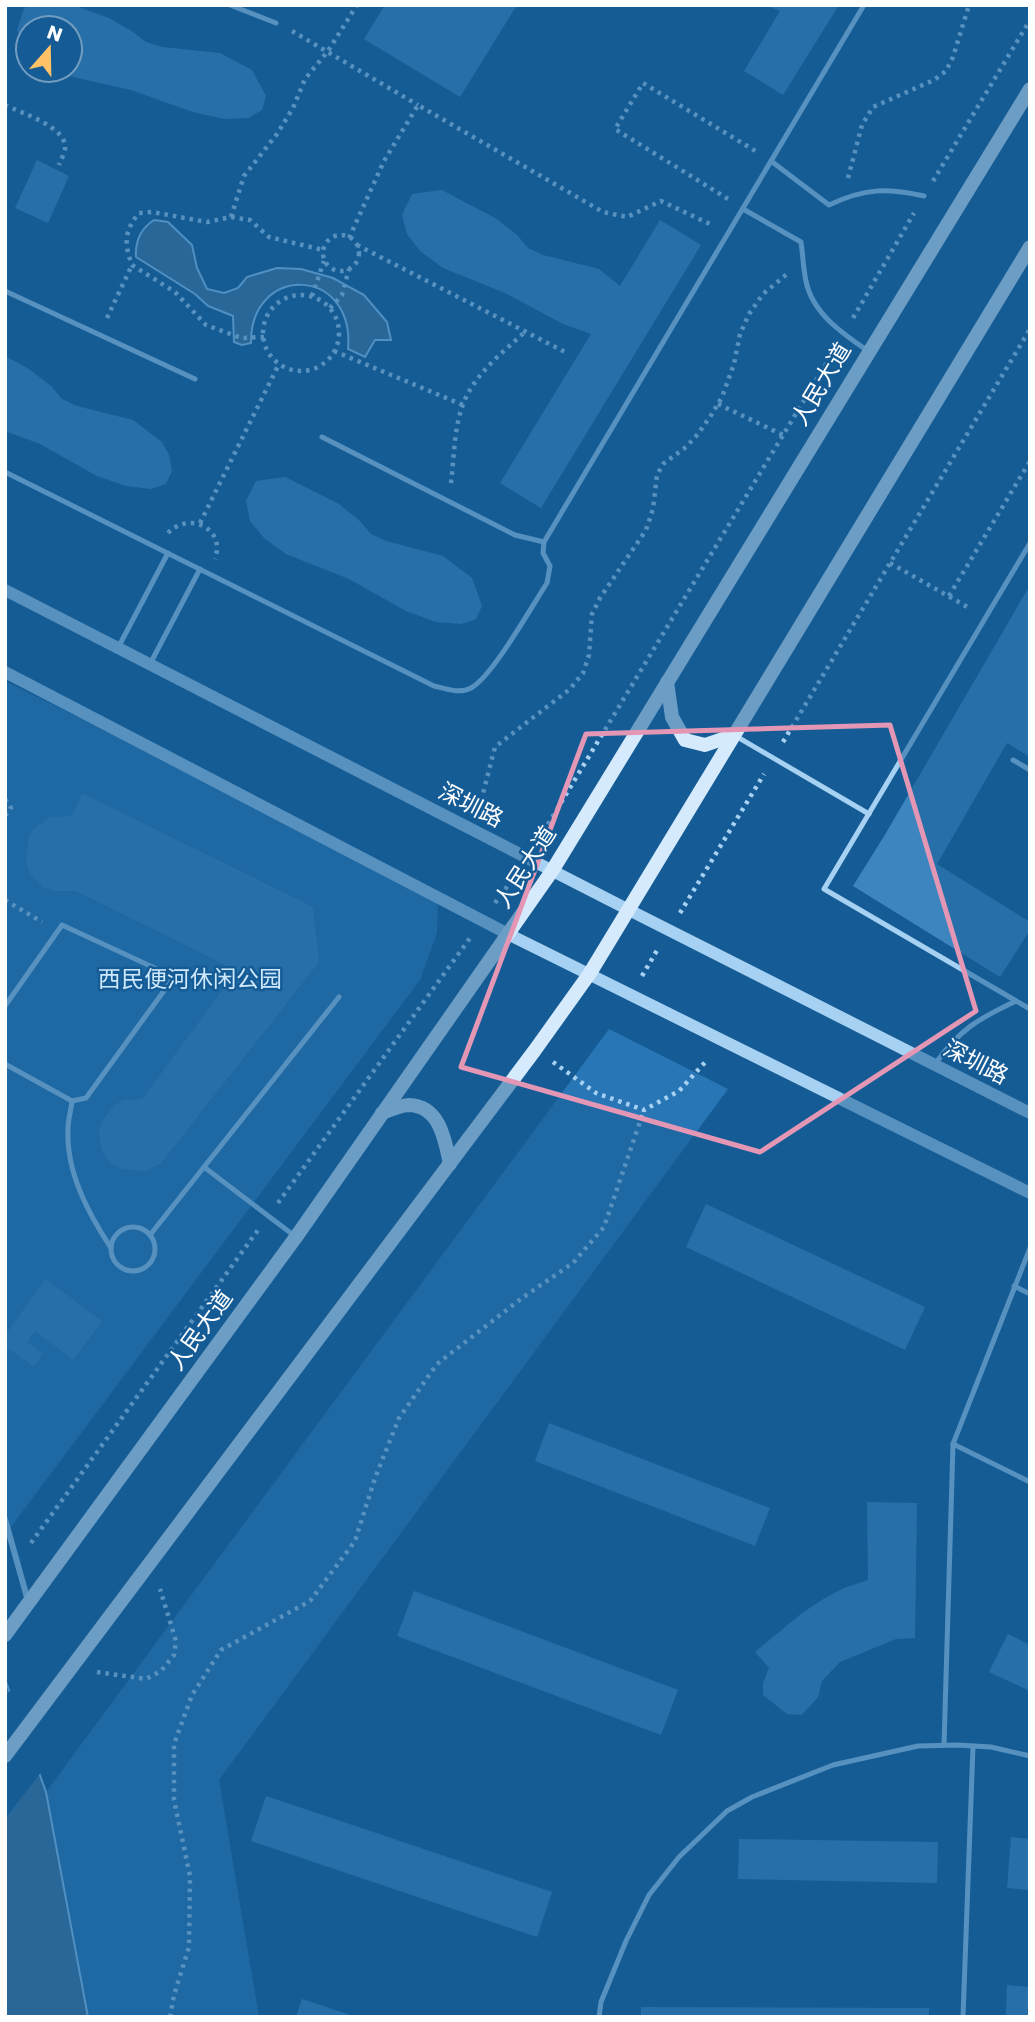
<svg xmlns="http://www.w3.org/2000/svg" width="1035" height="2022" font-family="Poppins,'Noto Sans SC',sans-serif">
  <rect width="100%" height="100%" fill="#155c96"/>
  <g fill="#2876b5">
    <path d="M5,681L438,896L437,933L420,980L5,1535Z"/>
    <path d="M609,1029L728,1089L219,1780L259,2017H88L46,1792Z"/>
  </g>
  <g fill="#42749e" stroke="#98cdf5" stroke-width="2">
    <path d="M154,220L168,222L192,245L197,268L207,289L224,293L238,288L247,277L277,268L301,269L333,278L364,295L387,322L391,340H375L365,357L348,349C355,265 250,264 251,343L242,345L234,342L233,316L208,306L195,294L136,257C135,241 140,229 154,220Z"/>
    <path d="M5,1679L46,1792L88,2017H5Z"/>
  </g>
  <path fill="#155c96" d="M12,1688L42,1771L5,1819V1698Z"/>
  <g fill="#3d85be">
    <path d="M33,5H73L109,18L133,32L146,42L162,47L220,53L252,70L266,96L262,110L248,118L224,119L193,112L131,90L65,75L56,70H70V28H28V51L24,48L17,30L24,8Z"/>
    <path d="M385,5H517L460,97L364,39Z"/>
    <path d="M765,5H839L783,95L744,71L780,11Z"/>
    <path d="M37,160L69,176L48,223L15,208Z"/>
    <path d="M442,190L495,218L517,235L528,248L543,255L599,269L620,286L660,220L701,245L541,508L500,483L591,334L563,324L505,293L443,268L420,251L407,234L402,215L412,194Z"/>
    <path d="M5,356L29,369L51,386L62,399L77,406L133,420L162,442L169,455L172,471L166,484L151,489L126,486L97,476L40,444L5,431Z"/>
    <path d="M285,477L339,504L361,522L371,534L386,541L443,556L472,578L482,606L476,619L461,624L436,622L406,611L349,579L286,554L264,538L250,521L246,501L256,481Z"/>
    <path d="M1030,585V757L1007,743L937,864L1030,922V930L1000,977L853,886L886,833Z"/>
    <path d="M82,793L313,907L319,962L161,1163L145,1171L121,1169L110,1162L103,1153L100,1142L99,1131L102,1121L115,1105L123,1100L142,1099L237,971L76,891H54L44,888L36,880L29,872L26,861L28,839L33,829L50,817L72,816Z"/>
    <path d="M706,1204L925,1307L905,1350L686,1247Z"/>
    <path d="M46,1279L102,1321L73,1360L35,1331L27,1342L43,1354L34,1367L5,1346V1335Z"/>
    <path d="M549,1423L770,1508L755,1546L535,1461Z"/>
    <path d="M867,1502L917,1503L915,1638L896,1639L840,1662L822,1681L818,1697L802,1715L787,1714L763,1695V1683L769,1668L755,1652L802,1613L825,1598L844,1588L868,1580Z"/>
    <path d="M414,1591L678,1690L661,1735L397,1636Z"/>
    <path d="M1008,1634L1030,1645V1691L989,1672Z"/>
    <path d="M266,1796L552,1892L537,1937L251,1841Z"/>
    <path d="M1011,1837L1030,1839V1890L1007,1888Z"/>
    <path d="M739,1839L938,1842L937,1883L738,1879Z"/>
    <path d="M1007,1985L1030,1987V2017H1006Z"/>
    <path d="M302,1999L353,2016V2017H296Z"/>
    <path d="M641,2007L929,2008V2017H641Z"/>
  </g>
  <g fill="none" stroke-linecap="round" stroke-linejoin="round">
    <g stroke="#a6d1f2" stroke-width="4.5" stroke-dasharray="3.5 5" stroke-linecap="butt">
      <path d="M292,31L418,105"/>
      <path d="M5,105C21,113 68,127 65,149C64,154 61,160 59,165"/>
      <path d="M848,178L862,125L873,107L934,80L946,71L953,57L969,5"/>
      <path d="M933,181L1030,20"/>
      <path d="M728,199L615,129L643,83L757,152"/>
      <path d="M231,217L244,176L277,134L293,108L305,79L328,51L357,5"/>
      <circle cx="341" cy="253" r="18"/>
      <path d="M349,238L384,161L418,105L603,212L627,217L661,201L712,225"/>
      <path d="M357,245L567,353"/>
      <circle cx="301" cy="333" r="38"/>
      <path d="M312,296L324,261"/>
      <path d="M330,308L342,295L349,269"/>
      <path d="M107,318L132,265"/>
      <path d="M853,318L914,213"/>
      <path d="M264,337L241,338L206,325L175,292L132,265C124,244 124,231 139,213L152,212L207,222L231,217L250,220L269,237L323,250"/>
      <path d="M334,351L463,405"/>
      <path d="M718,404L783,435"/>
      <path d="M451,483C454,458 454,430 462,407C473,375 502,353 526,331"/>
      <path d="M200,523L279,364"/>
      <path d="M168,533C189,511 226,528 215,559"/>
      <path d="M890,563L971,609"/>
      <path d="M949,596L1030,461"/>
      <path d="M783,742L1030,329"/>
      <path d="M5,799L11,808L5,816"/>
      <path d="M479,809L495,747L570,689L583,673L589,655L592,614L600,598L646,530L653,509L657,475L663,464L686,447L698,434L712,414L722,397L734,364L740,334L749,314L763,294L787,274"/>
      <path d="M539,839L835,349"/>
      <path d="M5,900L42,922"/>
      <path d="M495,903L515,876"/>
      <path d="M680,913L764,774"/>
      <path d="M642,976L659,947"/>
      <path d="M553,1062L596,1093L644,1110L679,1091L708,1059"/>
      <path d="M278,1203L470,938"/>
      <path d="M31,1543L258,1230"/>
      <path d="M97,1672L146,1679L161,1671L174,1655L176,1641L160,1589"/>
      <path d="M170,2017L174,1995L189,1947L190,1876L174,1800V1744L192,1695L221,1650L310,1601L355,1541L375,1478L399,1418L437,1364L522,1298L573,1263L604,1227L644,1110"/>
    </g>
    <g stroke="#a6d1f2" stroke-width="5">
      <path d="M230,5L276,23"/>
      <path d="M771,161L829,205C865,188 886,188 924,196"/>
      <path d="M743,209L801,242C803,255 803,268 806,281C812,313 843,334 868,351"/>
      <path d="M5,291L195,379"/>
      <path d="M322,437L515,535L544,542"/>
      <path d="M5,472L434,686C446,689 460,694 471,688C492,677 532,606 547,583L550,566L543,553L544,542L864,5"/>
      <path d="M1030,543L824,889L1030,1009"/>
      <path d="M119,646L168,553"/>
      <path d="M150,664L200,569"/>
      <path d="M734,735L869,814"/>
      <path d="M1013,760L1030,770"/>
      <path d="M5,1006L62,925L174,977L86,1098L72,1101L5,1064"/>
      <path d="M935,1064C960,1029 978,1019 1016,1001"/>
      <path d="M72,1101C71,1110 68,1120 68,1129C66,1172 88,1213 111,1248"/>
      <path d="M204,1167L296,1237"/>
      <circle cx="133" cy="1249" r="22"/>
      <path d="M150,1235L339,997"/>
      <path d="M1014,1286L1030,1294"/>
      <path d="M953,1444L1030,1482"/>
      <path d="M944,1745L953,1444L1030,1248"/>
      <path d="M599,2017L601,2002L626,1941L649,1895L679,1857L727,1811L752,1797L833,1765L918,1746L957,1745L991,1747L1030,1756"/>
      <path d="M963,2017L973,1746"/>
    </g>
    <path stroke="#a6d1f2" stroke-width="6" d="M5,1519L28,1601"/>
    <g stroke="#a6d1f2" stroke-width="12">
      <path d="M5,590L629,910L1030,1113"/>
      <path d="M5,672L508,934L1030,1193"/>
    </g>
    <g stroke="#d5eafc" stroke-width="14">
      <path d="M667,682L672,717L685,740L705,745L734,735"/>
      <path d="M382,1113C390,1110 401,1105 409,1105C440,1106 445,1140 450,1164"/>
      <path d="M5,1635L296,1237L552,871L1030,89"/>
      <path d="M5,1756L535,1050L590,973L1030,247"/>
    </g>
  </g>
  <path d="M0 0H1035V2022H0ZM890,725L976,1011L760,1152L461,1067L586,734Z" fill="#155c96" fill-opacity=".55" fill-rule="evenodd"/>
  <path fill="none" stroke="#e497b5" stroke-width="5" stroke-linejoin="round" d="M890,725L976,1011L760,1152L461,1067L586,734Z"/>
  <g text-anchor="middle" dominant-baseline="central" stroke-width="5" stroke-linejoin="round" paint-order="stroke">
    <g font-size="23" fill="#fff" stroke="#155c96">
      <text transform="translate(821 384) rotate(-59)">人民大道</text>
      <text transform="translate(471 805) rotate(27)">深圳路</text>
      <text transform="translate(525 867) rotate(-57)">人民大道</text>
      <text transform="translate(976 1062) rotate(27)">深圳路</text>
      <text transform="translate(200 1330) rotate(-54)">人民大道</text>
    </g>
    <g font-size="23" fill="#cee8fc" stroke="#155c96">
      <text x="190" y="979">西民便河休闲公园</text>
    </g>
  </g>
  <rect width="1035" height="2022" fill="none" stroke="#ffffff" stroke-width="14"/>
  <g transform="translate(49 49) rotate(20)"><circle r="33" fill="#155c96" stroke="#739dc0" stroke-width="2"/>
  <path d="M0-5L12 26L0 18L-12 26Z" fill="#ffc267"/>
  <text y="-10" font-size="19" font-weight="bold" text-anchor="middle" fill="#ffffff">N</text>
  </g>
</svg>
